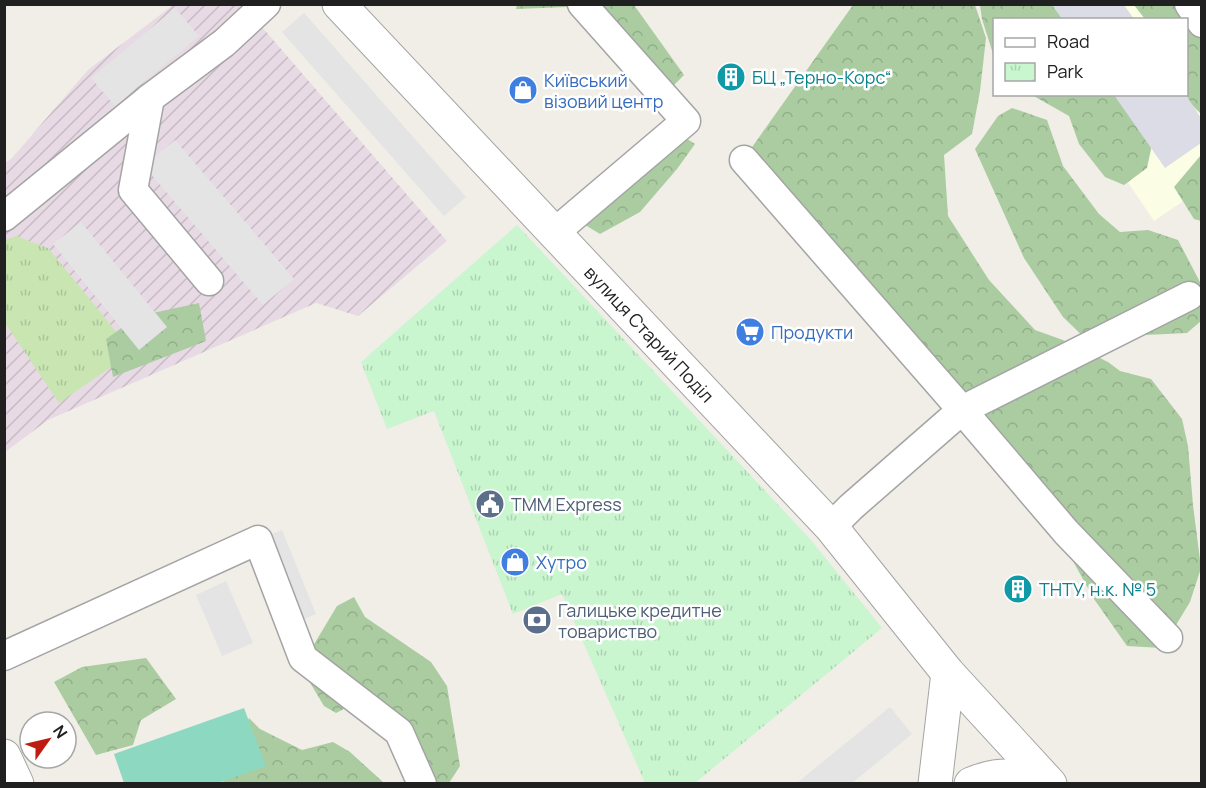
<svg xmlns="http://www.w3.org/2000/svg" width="1206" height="788" font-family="Manrope,sans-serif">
  <defs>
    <pattern id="industrial-furrows" width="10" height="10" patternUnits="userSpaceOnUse" patternTransform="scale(1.5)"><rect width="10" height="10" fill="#e8dae5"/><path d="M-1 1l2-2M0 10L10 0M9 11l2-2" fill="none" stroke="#c7bbc4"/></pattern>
    <pattern id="grass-tufts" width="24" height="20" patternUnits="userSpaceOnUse" patternTransform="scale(1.5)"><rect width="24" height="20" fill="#c8e5b2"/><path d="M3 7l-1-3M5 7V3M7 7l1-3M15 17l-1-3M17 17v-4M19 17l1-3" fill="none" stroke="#acc499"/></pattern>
    <pattern id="forest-crowns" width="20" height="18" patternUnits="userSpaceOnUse" patternTransform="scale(1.5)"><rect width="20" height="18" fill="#aacca0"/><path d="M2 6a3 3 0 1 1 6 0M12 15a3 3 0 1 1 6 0" fill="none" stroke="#92af8a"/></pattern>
    <pattern id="park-tufts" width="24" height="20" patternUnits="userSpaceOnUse" patternTransform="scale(1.5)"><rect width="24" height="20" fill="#c9f5cf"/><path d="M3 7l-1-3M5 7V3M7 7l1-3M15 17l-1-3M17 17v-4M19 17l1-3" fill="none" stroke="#acd2b1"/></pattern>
  </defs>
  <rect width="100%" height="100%" fill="#f0eee7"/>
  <path fill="url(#industrial-furrows)" d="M173,5H243L447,241L358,316L316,303L48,420L5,452V163L12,158L88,70Z"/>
  <path fill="#fbfde4" d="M1009,5H1201V189L1154,221L1069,95L1186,94V20L1019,19Z"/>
  <path fill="url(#grass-tufts)" d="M16,236L48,248L133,352L59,403L5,323V240Z"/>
  <g fill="url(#forest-crowns)">
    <path d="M517,4L634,5L684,75L669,90L588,9L567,7L516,9Z"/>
    <path d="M853,5H975L986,38L980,91L972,134L944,155L948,216L989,280L1035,330L1063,340L1108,362L1120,371L1151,379L1182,419L1188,446L1193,505L1201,568L1190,602L1162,648L1127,646L1094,599L1064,545L745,157Z"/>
    <path d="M980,5H1091L1075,19L994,20V57L982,19Z"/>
    <path d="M1134,5H1201V114L1191,104L1186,95V20L1145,19Z"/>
    <path d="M1032,95H1127L1156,126L1147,168L1124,185L1105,177L1079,144L1069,116Z"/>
    <path d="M1012,108L1047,120L1063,166L1099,214L1120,232L1148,230L1178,240L1201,284V321L1187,333L1145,335L1092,345L1063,317L1024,258L975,149L998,116Z"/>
    <path d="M663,123L695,144L677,169L640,212L600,234L582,223Z"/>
    <path d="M1201,155V221L1194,219L1174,187Z"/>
    <path d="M199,303L206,341L113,377L106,339L139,316Z"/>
    <path d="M354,597L365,617L431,662L447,686L460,766L449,783H430L408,744L399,713L363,699L336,713L324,706L306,676L313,646L337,606Z"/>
    <path d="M146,658L176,699L141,720L133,745L96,755L54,682L82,667Z"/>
    <path d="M249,718L260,729L302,750L333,742L350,752L383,782L382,784H220L240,768L239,746Z"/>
  </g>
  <path fill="url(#park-tufts)" d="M517,225L811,540L882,628L695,783H645L562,594L513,614L434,411L387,429L361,362Z"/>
  <path fill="#8cd8c0" d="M244,708L266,766L218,783H124L114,754Z"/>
  <g fill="#e4e4e4">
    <path d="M175,8L199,36L115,106L91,78Z"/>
    <path d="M304,13L466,197L444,216L282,32Z"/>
    <path d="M175,140L294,279L263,305L144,166Z"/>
    <path d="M81,222L167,327L139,350L53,244Z"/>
    <path d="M282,530L316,614L293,624L258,540Z"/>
    <path d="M226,581L253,643L222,656L196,595Z"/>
    <path d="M890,707L912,734L852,783H797Z"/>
  </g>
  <g fill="#dcdce6">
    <path d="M1052,5H1124L1134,19H1062Z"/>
    <path d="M1114,95H1186L1201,118V143L1165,168Z"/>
  </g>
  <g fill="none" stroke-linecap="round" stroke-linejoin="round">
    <g stroke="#a4a4a4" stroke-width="31">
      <g id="service">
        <path d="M1189,4L1202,23"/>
        <path d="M744,160L962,410L1189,296"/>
        <path d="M4,217L150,98"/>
        <path d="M554,233L686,121L582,4"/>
        <path d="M209,281L133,190L150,98L224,43L266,4"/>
        <path d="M831,527L851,507L962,410L1066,532L1168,638"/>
        <path d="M4,656L258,540L303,658L399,732L422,784"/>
      </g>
    </g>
    <g stroke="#a4a4a4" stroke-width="35">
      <g id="minor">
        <path id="s1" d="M339,4L831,527L948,673L1050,784"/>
        <path d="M4,756L17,784"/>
        <path d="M935,784L948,673"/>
        <path d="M971,784C997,773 1018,774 1044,784"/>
      </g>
    </g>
    <use href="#service" stroke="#fff" stroke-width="28"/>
    <use href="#minor" stroke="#fff" stroke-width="33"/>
  </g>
  <defs>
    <g id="building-disc" transform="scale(1.5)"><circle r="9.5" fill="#0f9aa8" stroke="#fff"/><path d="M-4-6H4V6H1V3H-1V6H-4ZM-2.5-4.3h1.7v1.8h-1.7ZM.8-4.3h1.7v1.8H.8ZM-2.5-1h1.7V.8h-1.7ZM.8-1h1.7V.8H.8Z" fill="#fff"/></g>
    <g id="shop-disc" transform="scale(1.5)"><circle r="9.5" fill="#3f7fe0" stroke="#fff"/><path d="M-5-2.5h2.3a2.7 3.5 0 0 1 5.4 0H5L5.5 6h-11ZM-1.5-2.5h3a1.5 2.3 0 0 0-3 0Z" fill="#fff"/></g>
    <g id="supermarket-disc" transform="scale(1.5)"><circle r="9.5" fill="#3f7fe0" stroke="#fff"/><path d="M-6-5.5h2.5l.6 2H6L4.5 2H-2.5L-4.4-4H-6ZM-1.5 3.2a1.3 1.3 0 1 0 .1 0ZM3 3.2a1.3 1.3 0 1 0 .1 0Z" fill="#fff"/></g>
    <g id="civic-disc" transform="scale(1.5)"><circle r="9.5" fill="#5c6f8a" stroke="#fff"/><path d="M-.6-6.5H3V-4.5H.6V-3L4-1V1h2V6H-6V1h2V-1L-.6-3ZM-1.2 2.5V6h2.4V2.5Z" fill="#fff"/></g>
    <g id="bank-disc" transform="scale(1.5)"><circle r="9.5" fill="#5c6f8a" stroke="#fff"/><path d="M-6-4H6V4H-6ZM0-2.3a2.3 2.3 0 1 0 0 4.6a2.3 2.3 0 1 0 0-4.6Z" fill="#fff"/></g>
  </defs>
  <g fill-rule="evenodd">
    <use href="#building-disc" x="731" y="77"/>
    <use href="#shop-disc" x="523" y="90"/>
    <use href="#supermarket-disc" x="750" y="332"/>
    <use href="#civic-disc" x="490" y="504"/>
    <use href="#shop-disc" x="515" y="562"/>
    <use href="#building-disc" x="1018" y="589"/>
    <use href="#bank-disc" x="537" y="620"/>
  </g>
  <g text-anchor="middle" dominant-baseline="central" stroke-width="5" stroke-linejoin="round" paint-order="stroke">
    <g font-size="18" fill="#0d838f" stroke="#fff" text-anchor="start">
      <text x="752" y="77">БЦ „Терно-Корс“</text>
      <text x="1039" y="589">ТНТУ, н.к. № 5</text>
    </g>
    <g font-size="18" fill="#366cbe" stroke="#fff" text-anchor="start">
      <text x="544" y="80">Київський<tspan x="544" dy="21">візовий центр</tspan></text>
      <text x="771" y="332">Продукти</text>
      <text x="536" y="562">Хутро</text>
    </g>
    <g font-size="18" fill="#202020" stroke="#fff">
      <text stroke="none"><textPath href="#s1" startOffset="453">вулиця Старий Поділ</textPath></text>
    </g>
    <g font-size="18" fill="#4e5e75" stroke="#fff" text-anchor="start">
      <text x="511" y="504">TMM Express</text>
      <text x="558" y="610">Галицьке кредитне<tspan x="558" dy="21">товариство</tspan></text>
    </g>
  </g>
  <rect width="1206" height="788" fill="none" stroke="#202020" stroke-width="12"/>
  <rect x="993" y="18" width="195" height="78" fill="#ffffff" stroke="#a6a6a6" stroke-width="1.5"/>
  <rect x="1005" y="38" width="30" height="9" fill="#ffffff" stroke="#a6a6a6" stroke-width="1.5"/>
  <text x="1047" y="48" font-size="18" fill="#202020">Road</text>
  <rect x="1005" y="63" width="30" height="18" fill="url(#park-tufts)" stroke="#a6a6a6" stroke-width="1.5"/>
  <text x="1047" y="78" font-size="18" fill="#202020">Park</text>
  <g transform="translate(48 740) rotate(56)"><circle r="28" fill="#ffffff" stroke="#a6a6a6" stroke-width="1.5"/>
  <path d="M0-4.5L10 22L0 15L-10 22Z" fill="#bf1c11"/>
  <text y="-9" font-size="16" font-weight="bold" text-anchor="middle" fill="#202020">N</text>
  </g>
</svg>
